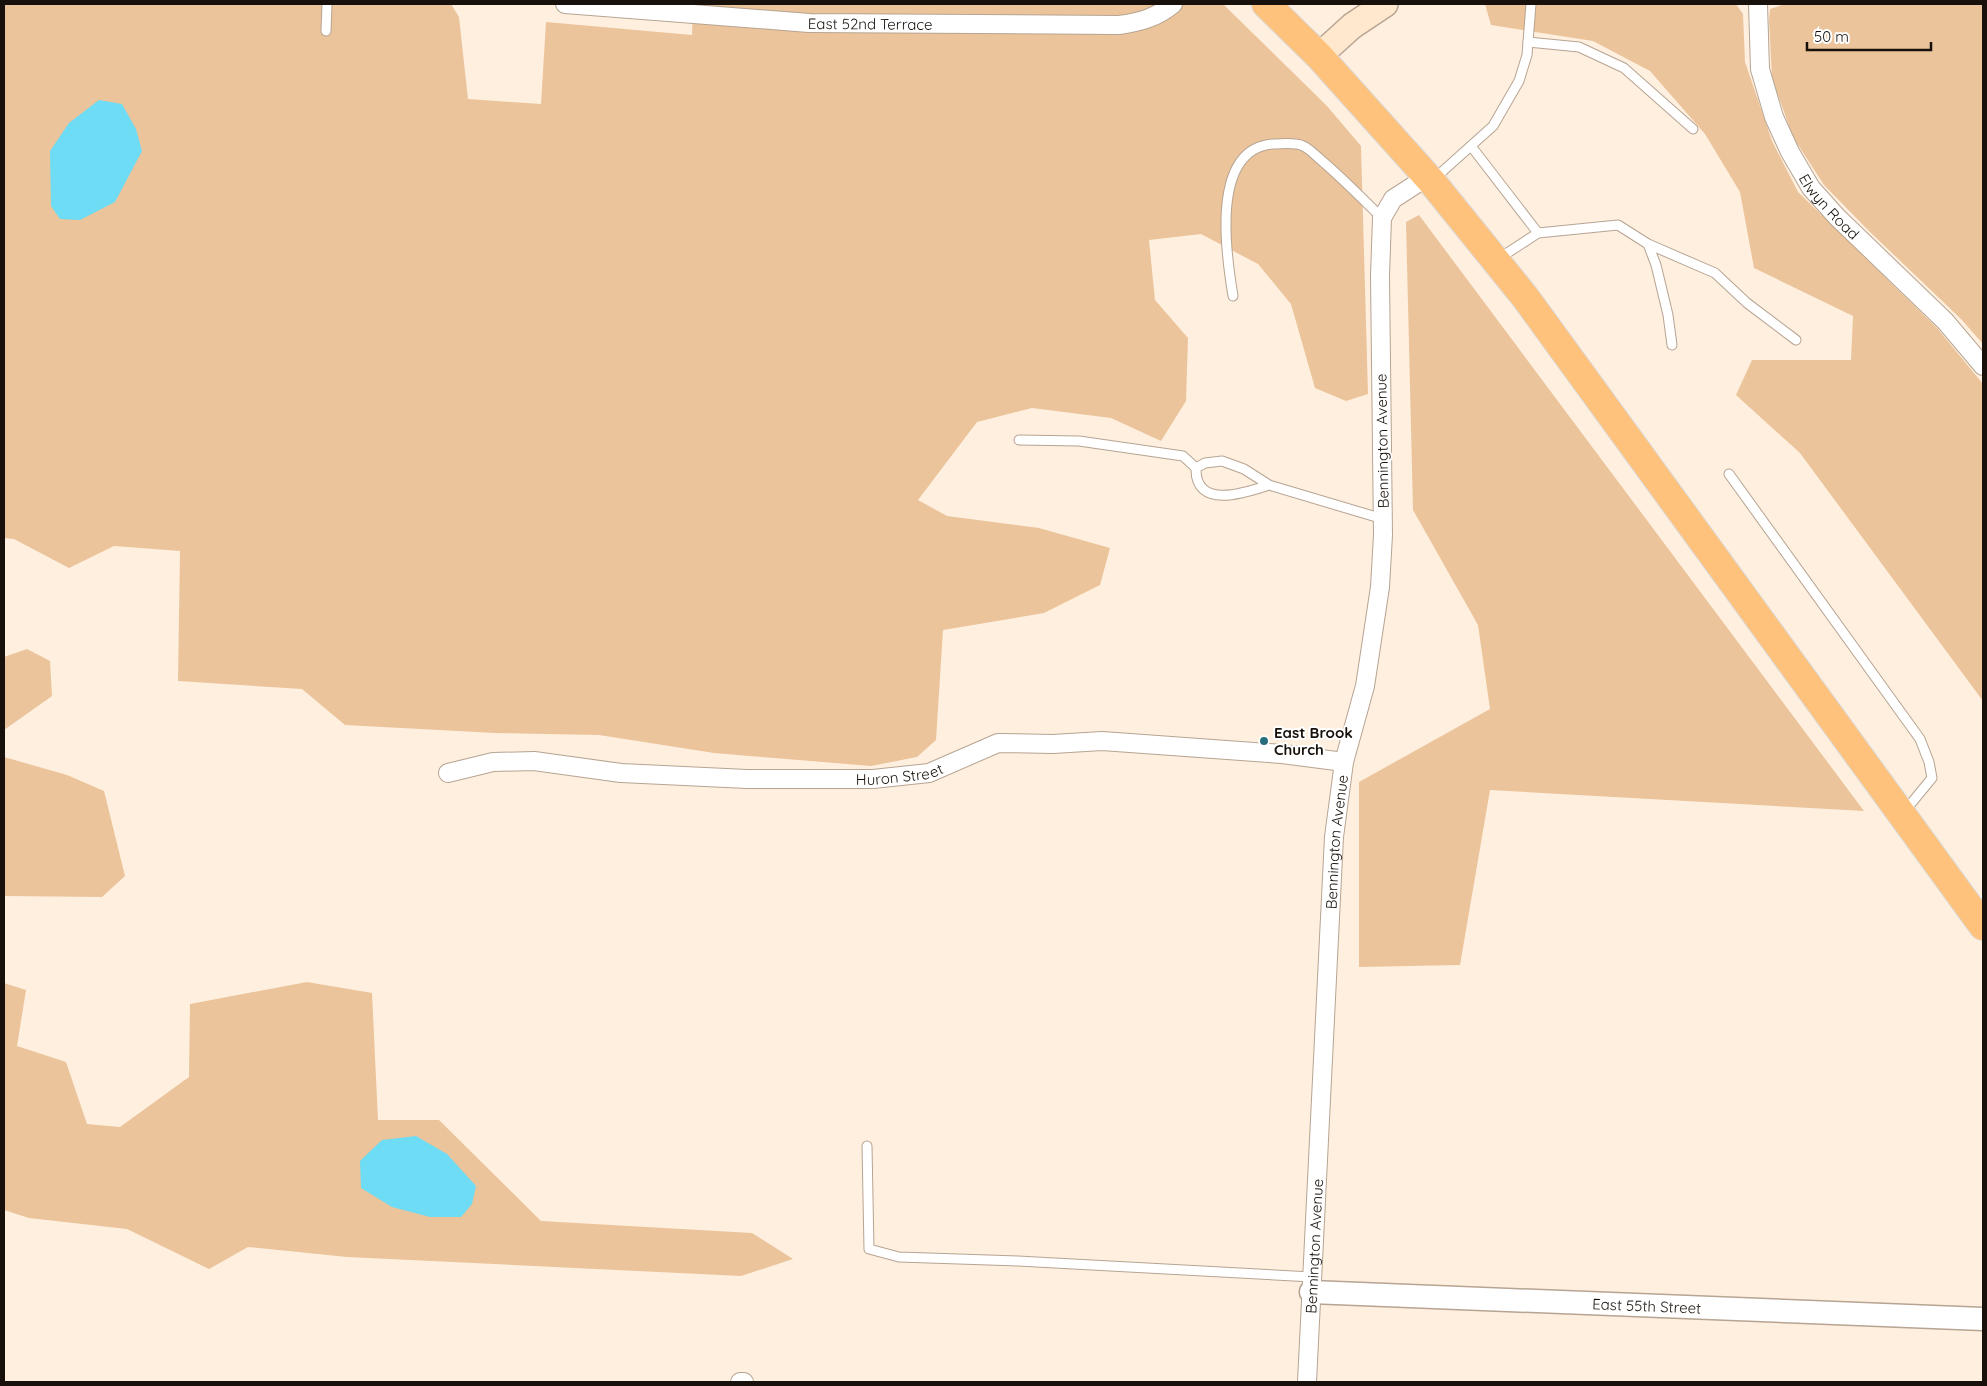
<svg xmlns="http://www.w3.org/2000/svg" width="1987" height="1386" font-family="Quicksand,sans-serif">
  <rect width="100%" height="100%" fill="#ffefdf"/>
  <g fill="#ebc49b">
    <path d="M4,4H451L459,17L468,99L541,104L546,22L692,35L693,4H1223L1327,106L1361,146L1368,394L1346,401L1315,388L1291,304L1258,264L1201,234L1149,240L1155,300L1188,338L1186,401L1161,441L1111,418L1032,408L977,422L918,500L947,516L1039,528L1110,548L1100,585L1044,613L943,630L936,740L917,757L871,766L714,753L599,735L495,733L345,725L302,689L178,681L180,551L114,546L69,568L14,539L4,538Z"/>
    <path d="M1485,4H1736L1743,14L1745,62L1772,141L1798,192L1937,328L1983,384V701L1800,453L1736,395L1752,360H1851L1853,316L1754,268L1740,192L1705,134L1650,71L1593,41L1491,25Z"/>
    <path d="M1785,4H1983V344L1961,319L1869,231L1824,185L1793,137L1772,78L1769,20L1770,9Z"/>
    <path d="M1419,215L1864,811L1490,790L1460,965L1359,967V782L1490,709L1478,625L1413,510L1406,222Z"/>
    <path d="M27,649L50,661L52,696L4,730V657Z"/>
    <path d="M4,757L67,775L104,791L125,876L102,897L4,896Z"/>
    <path d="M307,982L372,993L378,1120H439L541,1221L752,1233L793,1259L741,1276L347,1257L248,1247L209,1269L127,1229L29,1218L4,1210V983L26,990L17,1046L66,1062L87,1124L120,1127L189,1077L190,1004Z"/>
  </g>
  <g fill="#6ddcf4">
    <path d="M99,100L122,104L136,129L142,151L115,202L80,220L60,219L51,206L50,151L69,123Z"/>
    <path d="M416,1136L447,1154L476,1186L472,1204L461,1217H430L392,1207L361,1188L360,1161L382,1140Z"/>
  </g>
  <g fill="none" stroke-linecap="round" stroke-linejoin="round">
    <g stroke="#b7a492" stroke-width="11">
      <g id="service">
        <path d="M326,31L327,4"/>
        <path d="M1528,42L1579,47L1624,68L1693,129"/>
        <path d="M1471,146L1538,233"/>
        <path d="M1434,179L1493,126L1519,81L1527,55L1531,4"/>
        <path d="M1648,244L1715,273L1747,303L1796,340"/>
        <path d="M1498,259L1538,233L1618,225L1648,244L1656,265L1668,315L1672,345"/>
        <path d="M1233,296C1226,254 1210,149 1273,144C1282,144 1295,142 1303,146C1309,148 1316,156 1321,160C1342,178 1362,198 1382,218"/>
        <path d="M1019,440L1079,441L1183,456L1196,468"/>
        <path d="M1729,474L1920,739L1929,762L1932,778L1904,812"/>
        <path d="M1269,485C1245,493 1195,510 1196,468L1205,463L1222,461L1244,469L1269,485L1383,519"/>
        <path d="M867,1146L869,1249L899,1257L1018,1261L1312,1277"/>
      </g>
    </g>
    <g stroke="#b7a492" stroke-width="20">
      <g id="minor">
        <path id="s1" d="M565,4L809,23L1119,25C1140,22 1156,18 1173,4"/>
        <path id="s2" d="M1758,4L1760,69L1774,117L1790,152L1811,188L1837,217L1945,321L1983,366"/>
        <path id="s3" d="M448,773L493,762L534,761L621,773L747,779H873L929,773L998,743L1053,744L1102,741L1282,754L1344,762"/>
        <path d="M740,1382H744"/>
        <path id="s4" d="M1307,1382L1334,837L1344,762L1365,686L1380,587L1383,535L1380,276L1382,218L1393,199L1427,177"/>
      </g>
    </g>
    <g stroke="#b7a492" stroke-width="25">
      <g id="tertiary">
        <path id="s5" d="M1311,1292L1983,1319"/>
      </g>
    </g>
    <g stroke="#b7a492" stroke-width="28">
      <path id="secondary" d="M1319,56L1352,26L1385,4"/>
    </g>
    <g stroke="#dad9d8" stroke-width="30">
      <path id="trunk" d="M1266,4L1319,56L1432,182L1525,297L1983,926"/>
    </g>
    <use href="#service" stroke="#fff" stroke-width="9"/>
    <use href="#minor" stroke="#fff" stroke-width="18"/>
    <use href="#tertiary" stroke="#fff" stroke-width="22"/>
    <use href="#secondary" stroke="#ffe8ce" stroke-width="25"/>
    <use href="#trunk" stroke="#fec27c" stroke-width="28"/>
  </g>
  <circle fill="#276d7c" stroke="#fff" stroke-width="2" cx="1264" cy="741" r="5"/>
  <g text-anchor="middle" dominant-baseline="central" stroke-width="4" stroke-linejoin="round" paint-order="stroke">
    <g font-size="15" fill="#18110b" stroke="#fff">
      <text stroke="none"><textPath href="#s1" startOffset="306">East 52nd Terrace</textPath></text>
      <text stroke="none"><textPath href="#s2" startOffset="221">Elwyn Road</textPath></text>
      <text transform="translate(1382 441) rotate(-91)">Bennington Avenue</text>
      <text stroke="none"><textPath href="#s3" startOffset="454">Huron Street</textPath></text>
      <text stroke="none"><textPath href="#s4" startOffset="541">Bennington Avenue</textPath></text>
      <text stroke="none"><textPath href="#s4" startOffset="136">Bennington Avenue</textPath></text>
      <text stroke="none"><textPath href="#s5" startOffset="336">East 55th Street</textPath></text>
    </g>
    <g font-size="15" font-weight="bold" fill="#18110b" stroke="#fff" text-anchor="start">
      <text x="1274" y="732">East Brook<tspan x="1274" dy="17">Church</tspan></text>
    </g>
  </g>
  <rect width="1987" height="1386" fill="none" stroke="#18110b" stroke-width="10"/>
  <path d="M1807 42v8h124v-8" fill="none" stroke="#18110b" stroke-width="2.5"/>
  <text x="1814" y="42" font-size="15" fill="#18110b" stroke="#ffffff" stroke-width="4" paint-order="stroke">50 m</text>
</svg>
